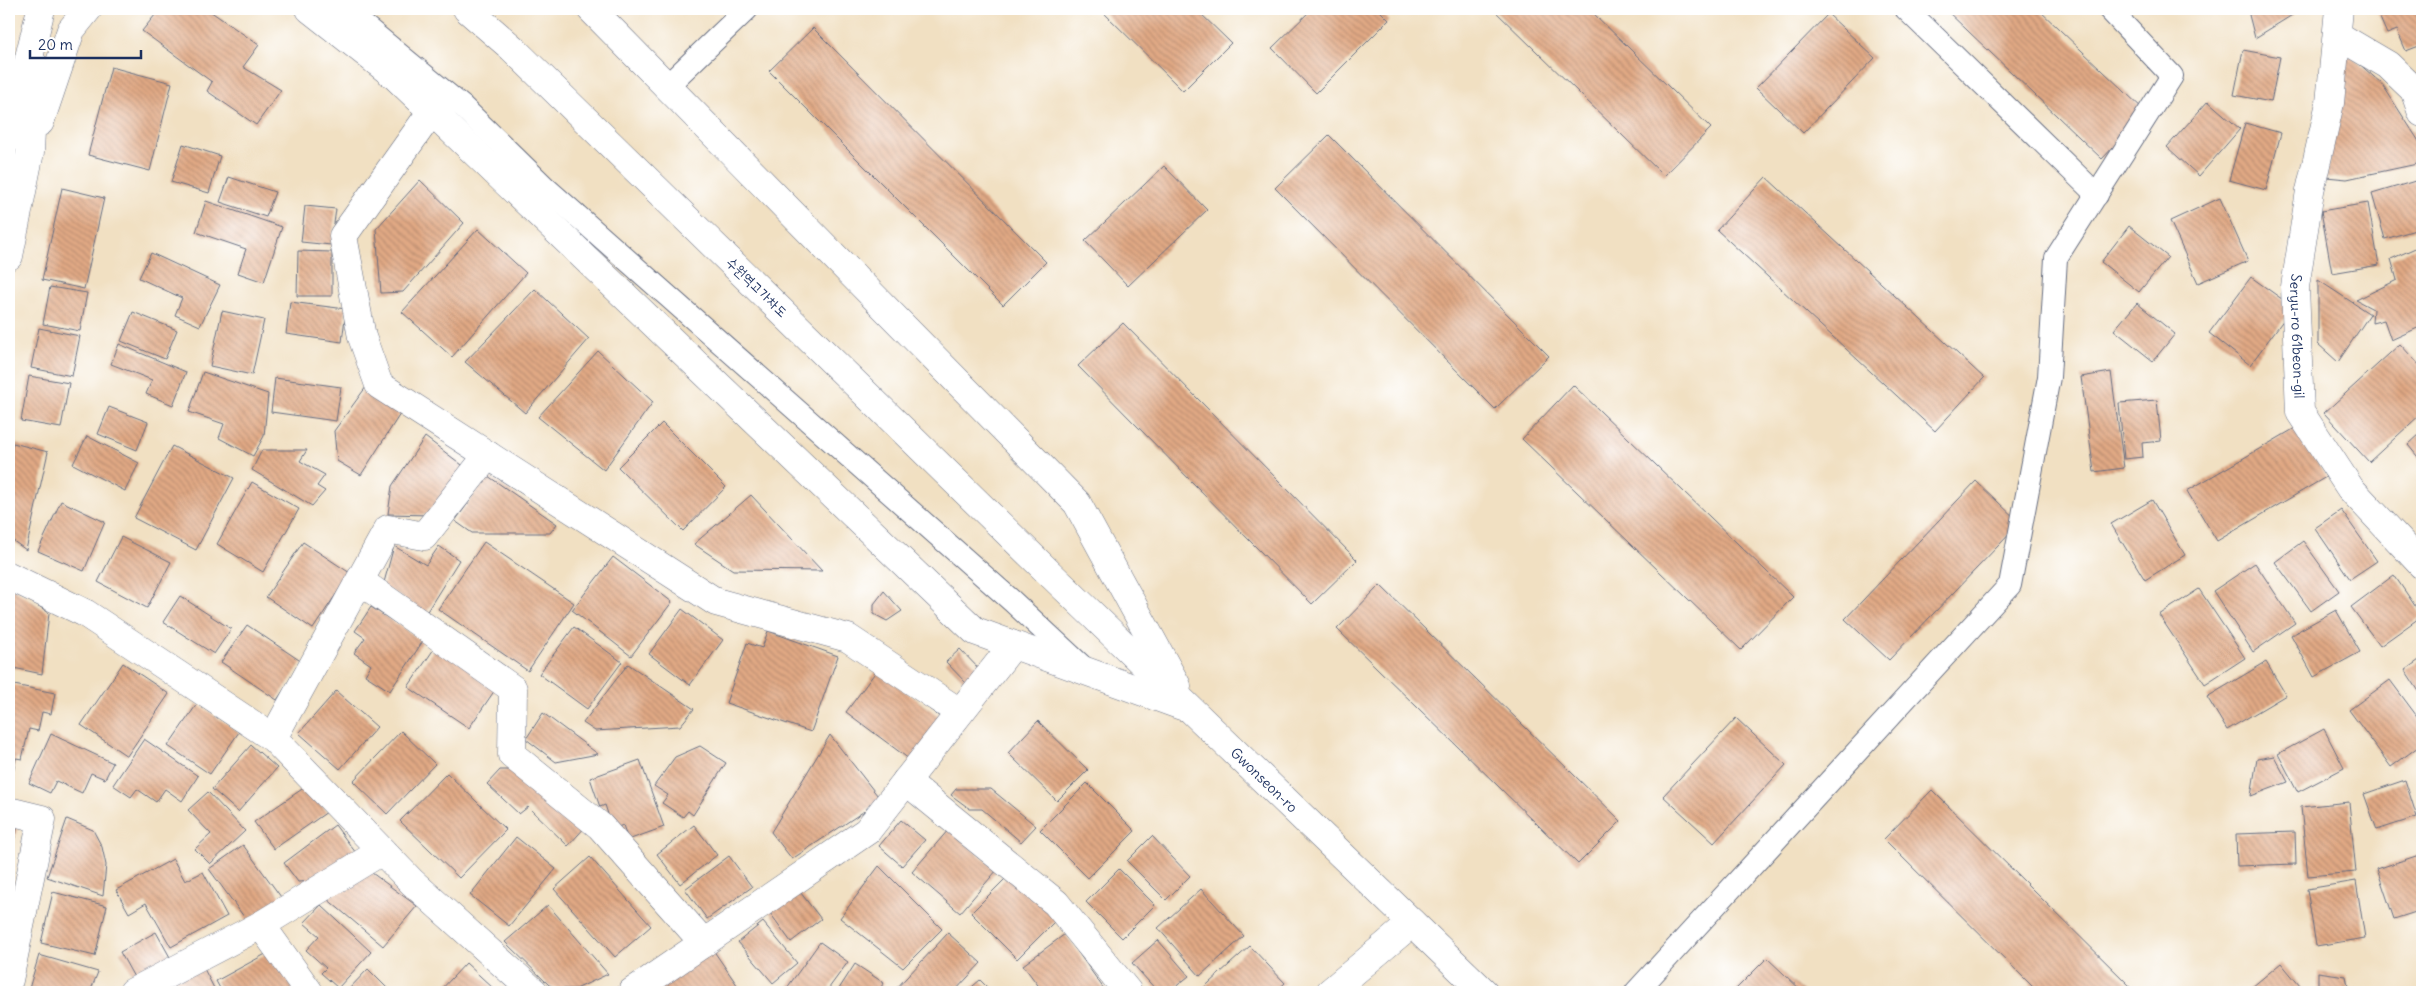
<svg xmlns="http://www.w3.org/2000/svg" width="2431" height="1001" font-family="Delius,'Poor Story',sans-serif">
  <defs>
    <pattern id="building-back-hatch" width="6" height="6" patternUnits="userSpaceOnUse" patternTransform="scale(1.25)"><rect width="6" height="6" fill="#e1a984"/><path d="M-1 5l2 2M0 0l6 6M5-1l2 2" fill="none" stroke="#b68a6f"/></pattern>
  </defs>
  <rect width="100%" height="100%" fill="#fff"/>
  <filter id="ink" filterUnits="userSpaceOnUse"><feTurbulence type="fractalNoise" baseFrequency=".02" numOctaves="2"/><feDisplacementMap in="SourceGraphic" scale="10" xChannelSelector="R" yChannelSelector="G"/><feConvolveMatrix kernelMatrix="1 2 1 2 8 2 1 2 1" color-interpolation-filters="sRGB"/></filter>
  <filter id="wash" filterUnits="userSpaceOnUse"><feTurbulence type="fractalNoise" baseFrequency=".0096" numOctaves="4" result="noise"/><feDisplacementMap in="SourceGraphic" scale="20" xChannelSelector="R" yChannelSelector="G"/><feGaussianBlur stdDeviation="1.12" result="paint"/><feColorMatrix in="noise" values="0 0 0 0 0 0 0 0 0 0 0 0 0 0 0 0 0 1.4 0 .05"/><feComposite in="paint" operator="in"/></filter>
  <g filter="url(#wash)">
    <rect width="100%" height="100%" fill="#f1e0c2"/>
    <g id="blocks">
      <g fill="url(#building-back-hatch)">
        <path d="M160,9H207L259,45L243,67L281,90L256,125L207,91L212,82L142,31Z"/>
        <path d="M1100,9H1196L1231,43L1183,91Z"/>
        <path d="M1312,9H1378L1389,20L1316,93L1272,48Z"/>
        <path d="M1493,9H1589L1711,128L1664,176Z"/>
        <path d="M1945,9H2038L2146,112L2102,159Z"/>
        <path d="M2253,9H2302L2255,38L2249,15Z"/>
        <path d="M2376,9H2422V52L2419,46L2406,51L2397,30L2387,34Z"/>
        <path d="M1828,14L1875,58L1803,133L1756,88Z"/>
        <path d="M813,28L1046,262L1003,305L769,71Z"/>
        <path d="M2243,50L2280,57L2271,102L2234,95Z"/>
        <path d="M2347,53L2382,84L2422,146L2417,164L2347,179L2326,177Z"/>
        <path d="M111,67L172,83L150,171L88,155Z"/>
        <path d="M2208,101L2240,129L2199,176L2167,147Z"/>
        <path d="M2245,123L2281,133L2266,190L2229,180Z"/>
        <path d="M1329,135L1549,356L1495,409L1275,188Z"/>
        <path d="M183,144L220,156L209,193L171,182Z"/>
        <path d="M1164,166L1207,210L1128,286L1085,241Z"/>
        <path d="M229,177L275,192L266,217L220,202Z"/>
        <path d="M1766,177L1984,378L1935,431L1717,230Z"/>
        <path d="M2422,179V228L2385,239L2372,194Z"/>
        <path d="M420,180L464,223L403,292L381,293L376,229Z"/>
        <path d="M62,188L104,198L84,289L42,280Z"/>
        <path d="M2220,198L2248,261L2198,283L2170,221Z"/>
        <path d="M206,201L282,227L264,282L238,273L246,249L196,232Z"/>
        <path d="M2368,203L2379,265L2332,273L2321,211Z"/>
        <path d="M305,206L336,209L331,245L301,242Z"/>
        <path d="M2129,226L2168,257L2139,292L2101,262Z"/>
        <path d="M478,229L526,273L452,357L402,312Z"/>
        <path d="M2422,245V326L2391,340L2384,320L2372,323L2373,309L2356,300L2397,280L2391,259Z"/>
        <path d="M298,251L332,252V296H297Z"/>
        <path d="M151,253L220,285L200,326L175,315L182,298L139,278Z"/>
        <path d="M2251,277L2293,307L2250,365L2209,333Z"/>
        <path d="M2318,280L2370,314L2338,362L2318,344Z"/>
        <path d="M50,287L87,293L80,331L43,324Z"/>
        <path d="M535,289L589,339L525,413L465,362Z"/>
        <path d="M290,302L346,309L342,342L286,334Z"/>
        <path d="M2137,303L2175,334L2153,361L2114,330Z"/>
        <path d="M222,311L264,320L252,375L210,366Z"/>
        <path d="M133,312L177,330L165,359L121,341Z"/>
        <path d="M1123,323L1357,560L1312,604L1078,366Z"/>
        <path d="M39,328L80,336L72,376L31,368Z"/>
        <path d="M119,344L186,372L173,405L146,394L152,380L111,364Z"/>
        <path d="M2400,344L2422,368V413L2369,462L2324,413Z"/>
        <path d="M598,351L653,402L604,470L538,417Z"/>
        <path d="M203,372L268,394L264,436L253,456L219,438L224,424L189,412Z"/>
        <path d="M2111,372L2124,468L2094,472L2081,377Z"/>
        <path d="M29,376L69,383L61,428L21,421Z"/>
        <path d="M275,378L341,387L336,421L271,412Z"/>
        <path d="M1573,385L1793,597L1741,650L1522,439Z"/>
        <path d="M366,387L402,411L361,475L337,461L334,431Z"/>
        <path d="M2157,400L2161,441L2142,443L2143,457L2124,459L2119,403Z"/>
        <path d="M109,407L148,422L137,450L98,434Z"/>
        <path d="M662,423L726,487L683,531L618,467Z"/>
        <path d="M2297,427L2326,477L2217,541L2187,491Z"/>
        <path d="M2422,432V462L2408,445Z"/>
        <path d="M87,436L139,463L125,491L73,464Z"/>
        <path d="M425,437L470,471L430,515L388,514L392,486Z"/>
        <path d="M13,443L48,452L26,550L9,538V460Z"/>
        <path d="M172,446L234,478L196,550L134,518Z"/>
        <path d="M262,450H307L300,461L325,475L317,486L325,491L312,506L252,470Z"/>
        <path d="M488,476L557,524L550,533H472L455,521Z"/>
        <path d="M1976,481L2020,523L1889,660L1845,619Z"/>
        <path d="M252,482L299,509L263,572L217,544Z"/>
        <path d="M751,495L822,571L733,570L694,544Z"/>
        <path d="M2152,500L2185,555L2145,580L2111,524Z"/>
        <path d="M61,501L105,522L84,571L38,551Z"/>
        <path d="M2341,510L2377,561L2350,579L2315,528Z"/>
        <path d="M121,537L171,562L147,608L98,582Z"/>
        <path d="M2303,541L2339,591L2311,611L2275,562Z"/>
        <path d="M303,542L350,573L313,629L266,597Z"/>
        <path d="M484,542L574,603L528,671L438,609Z"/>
        <path d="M394,546L426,565L439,546L459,560L426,613L383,586Z"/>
        <path d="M613,557L672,602L631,656L572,610Z"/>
        <path d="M2255,563L2295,623L2253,652L2213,591Z"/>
        <path d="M2394,575L2422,616L2380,646L2351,607Z"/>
        <path d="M1380,585L1621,821L1578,864L1337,629Z"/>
        <path d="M9,586L49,613L42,674L9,667Z"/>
        <path d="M2199,589L2245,658L2205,684L2159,615Z"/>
        <path d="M884,591L902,611L887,621L874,614V604Z"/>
        <path d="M180,596L231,629L214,654L163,622Z"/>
        <path d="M371,607L423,641L390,691L365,675L371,665L354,653L365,638L355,631Z"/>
        <path d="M682,609L723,640L690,685L649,654Z"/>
        <path d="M2336,610L2360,652L2314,677L2291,635Z"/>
        <path d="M247,625L302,662L277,700L221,662Z"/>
        <path d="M574,627L622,662L587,709L539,674Z"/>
        <path d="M768,631L838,656L811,732L726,703L747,643L762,648Z"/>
        <path d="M436,646L497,687L469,728L408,687Z"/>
        <path d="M960,649L981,671L967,684L946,662Z"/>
        <path d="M2422,658V696L2405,670Z"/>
        <path d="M2266,662L2286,695L2227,730L2207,697Z"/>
        <path d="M123,663L169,694L127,756L81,725Z"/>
        <path d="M628,664L694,709L680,726L595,731L583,723Z"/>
        <path d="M877,670L944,720L913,762L846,712Z"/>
        <path d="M2390,680L2422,723V744L2391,767L2349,710Z"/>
        <path d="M9,684L55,693L51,714L42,712L38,731L29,729L22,759L16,758L10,789Z"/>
        <path d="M336,691L377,727L340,769L299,733Z"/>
        <path d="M197,704L239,732L210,774L168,746Z"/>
        <path d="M543,713L598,754L556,762L526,739Z"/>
        <path d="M1736,718L1786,765L1714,843L1663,796Z"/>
        <path d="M1038,721L1088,770L1057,801L1008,753Z"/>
        <path d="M2324,729L2344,768L2298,792L2278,754Z"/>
        <path d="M401,731L435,764L387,814L353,781Z"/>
        <path d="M51,734L113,763L105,779L91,773L82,793L56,781L50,793L29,783Z"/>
        <path d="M830,735L881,800L792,859L771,832Z"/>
        <path d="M144,739L198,776L182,801L165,789L156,802L137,789L131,797L113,785Z"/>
        <path d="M251,745L277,768L238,812L212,789Z"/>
        <path d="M700,746L726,763L693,815L688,811L683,817L662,803L668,795L654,786L675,757Z"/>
        <path d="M2274,756L2288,782L2251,796L2257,759Z"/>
        <path d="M640,760L664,827L628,840L623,825L613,829L605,805L600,807L590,778Z"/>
        <path d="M500,770H522L588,824L568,846L528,807L519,814L487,784Z"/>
        <path d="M447,773L506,830L459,878L400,821Z"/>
        <path d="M2405,780L2417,817L2377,830L2364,794Z"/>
        <path d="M1087,783L1135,831L1088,878L1040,830Z"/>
        <path d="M308,785L327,812L274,849L254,822Z"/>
        <path d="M956,789H991L1036,826L1021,842L982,809H970L951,795Z"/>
        <path d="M1932,790L2136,992H2038L1884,839Z"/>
        <path d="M208,792L245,831L210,864L195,849L211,834L188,810Z"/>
        <path d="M2349,802L2356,872L2308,876L2301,807Z"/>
        <path d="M9,819L19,822L9,859Z"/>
        <path d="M67,819L93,830L102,847L106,865L103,896L47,877Z"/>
        <path d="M901,820L925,840L902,866L879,846Z"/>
        <path d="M335,825L356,853L314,881L298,882L284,863Z"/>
        <path d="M694,825L717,855L680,884L657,854Z"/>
        <path d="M949,829L997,870L960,913L912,872Z"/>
        <path d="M2295,832L2296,864L2237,866L2236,834Z"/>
        <path d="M1152,836L1190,876L1166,900L1127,861Z"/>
        <path d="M516,837L556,869L509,926L470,895Z"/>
        <path d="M243,845L281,897L247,921L209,869Z"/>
        <path d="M2422,854V910L2394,919L2377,869Z"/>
        <path d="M729,856L752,887L707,919L685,889Z"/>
        <path d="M590,857L651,926L615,957L554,889Z"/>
        <path d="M173,859L185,881L203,872L227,916L171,947L146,903L129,913L116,890Z"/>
        <path d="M879,866L942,929L903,968L840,918Z"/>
        <path d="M1119,869L1155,905L1122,938L1086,902Z"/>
        <path d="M372,873L417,906L383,946L326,898Z"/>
        <path d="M1010,874L1056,920L1017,959L971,913Z"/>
        <path d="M2356,881L2365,938L2316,946L2307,889Z"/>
        <path d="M797,888L821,919L791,942L768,910Z"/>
        <path d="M1201,889L1244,936L1200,976L1158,928Z"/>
        <path d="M53,892L107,906L95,956L41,943Z"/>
        <path d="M321,905L371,952L338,988L321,973L326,968L306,950L319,936L304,923Z"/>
        <path d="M548,905L608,974L576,989H558L549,985L505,942Z"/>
        <path d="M763,922L797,963L773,983L738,942Z"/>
        <path d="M156,932L171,959L135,979L120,952Z"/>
        <path d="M948,933L981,963L954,992H893Z"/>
        <path d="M1065,934L1104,989L1100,992H1043L1023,965Z"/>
        <path d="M1158,940L1189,976L1169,992H1158L1132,963Z"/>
        <path d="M820,942L848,962L826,992H784Z"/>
        <path d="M1250,946L1285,983L1275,992H1199Z"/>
        <path d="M711,947L742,992H646Z"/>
        <path d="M273,950L295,992H222L216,981Z"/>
        <path d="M39,955L98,972L90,992H28Z"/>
        <path d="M1767,958L1803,992H1733Z"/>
        <path d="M466,963L494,989L490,992H439Z"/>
        <path d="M2281,963L2305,992H2246Z"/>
        <path d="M855,964L884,983L877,992H837Z"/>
        <path d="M202,965L216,992H163L160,987Z"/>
        <path d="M368,969L391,992H346Z"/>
        <path d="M2318,972L2346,976L2349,992H2318Z"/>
        <path d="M980,980L992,992H966Z"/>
      </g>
    </g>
  </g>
  <g filter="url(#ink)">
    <use href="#blocks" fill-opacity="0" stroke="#666d81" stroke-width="1"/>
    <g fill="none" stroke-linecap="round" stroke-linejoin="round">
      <g stroke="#666d81" stroke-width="24">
        <g id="lane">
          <path d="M344,9L463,107L547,189L1012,601L1084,668"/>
          <path d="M1906,9L2097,195"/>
          <path d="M667,86L747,9"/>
          <path d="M1636,992L2010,585L2049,377L2056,258L2172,76L2109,9"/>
        </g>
      </g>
      <g stroke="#666d81" stroke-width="29">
        <g id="street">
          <path id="s1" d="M2339,9L2330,103L2310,191L2295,287L2300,412L2350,488L2422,565"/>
          <path d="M2337,35L2388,65L2414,90L2422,113"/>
          <path d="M432,111L343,236L362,337L379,385L716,602L848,638L959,712"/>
          <path d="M9,576L85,613L273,738L412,882L534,992"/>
          <path d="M360,581L513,689L512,755L600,826L704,943"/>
          <path d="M273,738L388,529L424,536L488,455"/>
          <path d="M906,781L1056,903L1128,992"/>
          <path d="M9,811L42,819L9,980"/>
          <path d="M261,925L309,992"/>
          <path d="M133,992L261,925L382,851"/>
          <path d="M632,992L867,831L1013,645"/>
          <path d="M1330,992L1412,923"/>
        </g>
      </g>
      <g stroke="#666d81" stroke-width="29">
        <g id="secondary">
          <path d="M310,9L395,76L975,631L1182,706"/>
          <path id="s2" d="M467,9L512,48L1044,568L1484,992"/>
          <path d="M591,9L1077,503L1177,686"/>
          <path d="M40,122L71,30L88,9"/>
          <path d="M9,256L30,152L34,65"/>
        </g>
      </g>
      <g stroke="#666d81" stroke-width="29">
        <path id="primary" d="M9,138L41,9"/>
      </g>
      <use href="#lane" stroke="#fff" stroke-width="22"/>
      <use href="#street" stroke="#fff" stroke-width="28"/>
      <use href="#secondary" stroke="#fff" stroke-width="28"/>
      <use href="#primary" stroke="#fff" stroke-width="28"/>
    </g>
  </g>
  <g text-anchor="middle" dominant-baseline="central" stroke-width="4" stroke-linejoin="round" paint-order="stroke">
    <g font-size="14" fill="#1b2f5e" stroke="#fff">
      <text transform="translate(757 287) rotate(44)">수원역고가차도</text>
      <text stroke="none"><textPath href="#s1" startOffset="331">Seryu-ro 61beon-gil</textPath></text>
      <text stroke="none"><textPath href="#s2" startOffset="1109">Gwonseon-ro</textPath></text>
    </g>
  </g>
  <rect width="2431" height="1001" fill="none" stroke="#fff" stroke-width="30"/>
  <path d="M30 50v8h111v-8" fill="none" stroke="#1b2f5e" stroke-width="2.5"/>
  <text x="38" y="50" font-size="15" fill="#1b2f5e" stroke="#ffffff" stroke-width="4" paint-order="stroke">20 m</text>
</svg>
